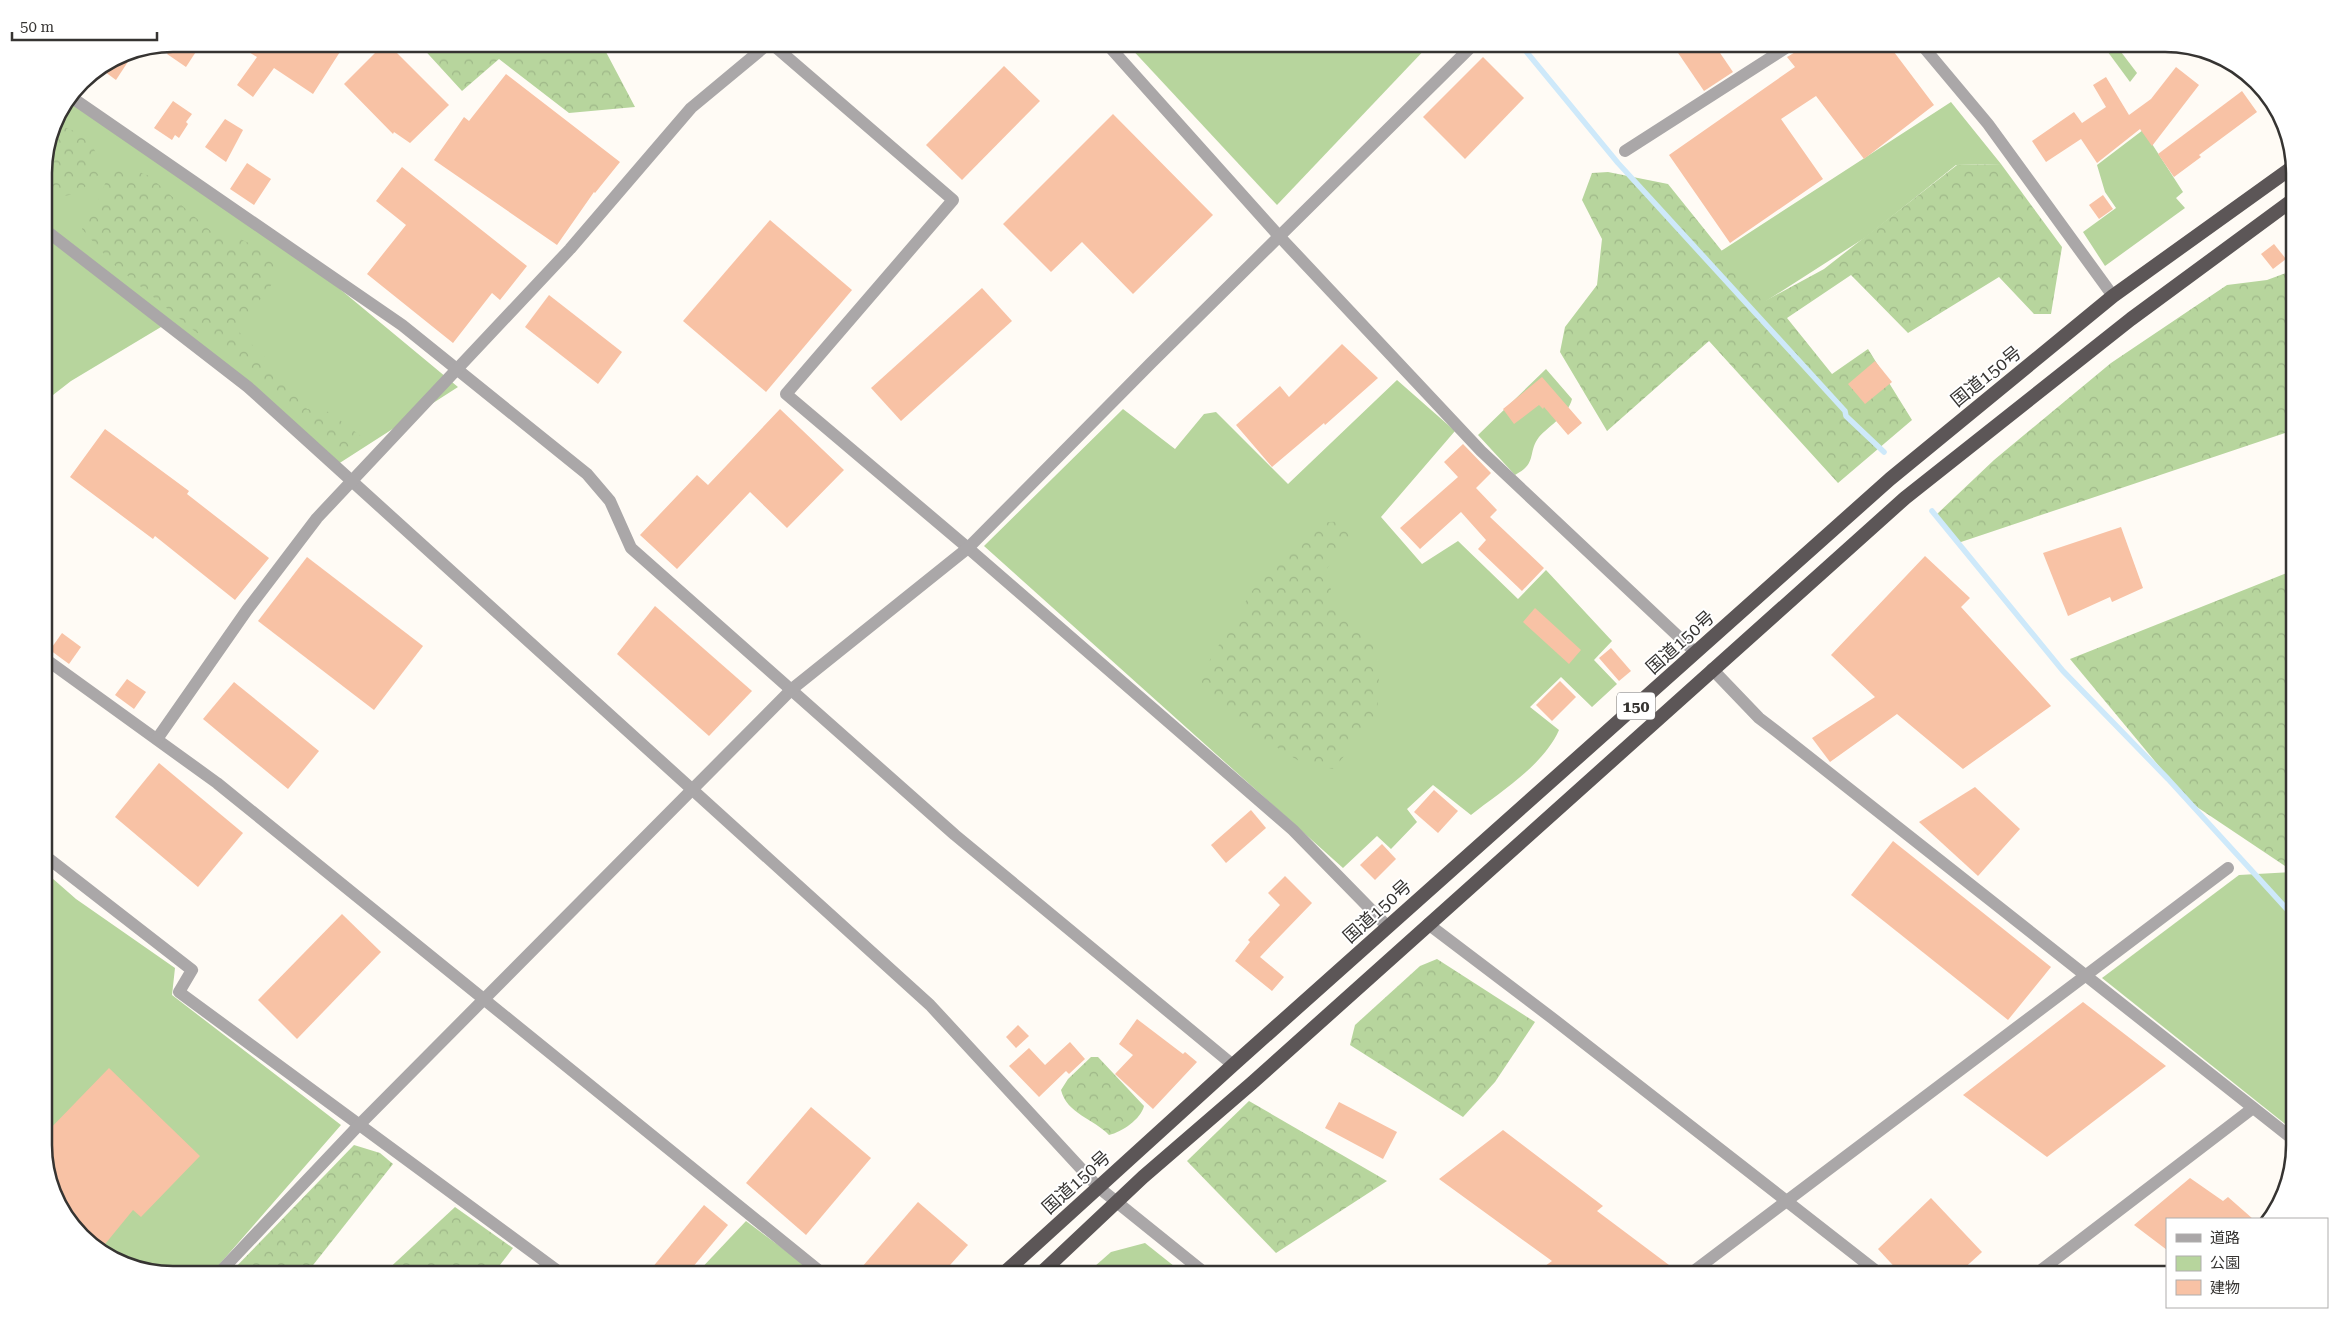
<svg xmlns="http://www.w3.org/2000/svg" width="2338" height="1318" font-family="'Roboto Serif','Noto Sans JP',serif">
  <defs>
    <pattern id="forest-crowns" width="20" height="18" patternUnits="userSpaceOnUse" patternTransform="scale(1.25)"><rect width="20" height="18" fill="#b7d59d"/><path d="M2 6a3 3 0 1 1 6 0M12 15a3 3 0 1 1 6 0" fill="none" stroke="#9eb788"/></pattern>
  </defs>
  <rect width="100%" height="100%" fill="#fffbf5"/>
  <g fill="#b7d59d">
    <path d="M1127,44H1430L1277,205Z"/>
    <path d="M2102,44H2115L2137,73L2130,82Z"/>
    <path d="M71,97L294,251L458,387L335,466L166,324L71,381L44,402V166L54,124Z"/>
    <path d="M1951,102L2001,164L1956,165L1866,237L1763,303L1718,253Z"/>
    <path d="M2143,130L2183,192L2176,198L2185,208L2105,266L2083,232L2116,208L2105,192L2097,165Z"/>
    <path d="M1546,369L1572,399C1568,415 1550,425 1539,437C1527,453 1538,463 1515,475L1478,435Z"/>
    <path d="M1397,380L1455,431L1381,517L1422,564L1458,541L1518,599L1546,570L1612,641L1594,660L1617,684L1592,707L1561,677L1530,707L1559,730C1543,766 1501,791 1471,815L1433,785L1407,809L1417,822L1391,849L1377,836L1343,868L984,546L1123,409L1175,449L1204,414L1216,412L1288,484Z"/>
    <path d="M44,871L76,899L175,968L172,995L341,1125L211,1274H174L109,1257L61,1209L44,1152Z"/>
    <path d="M2294,872V1131L2102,978L2239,875Z"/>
    <path d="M746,1221L817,1274H696Z"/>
    <path d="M1145,1243L1184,1274H1086L1111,1252Z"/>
  </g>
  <g fill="url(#forest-crowns)">
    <path d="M419,44H614L606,52L635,107L569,113L499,59L462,91Z"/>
    <path d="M54,123C86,135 91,138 103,170C84,190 72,200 44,196V166Z"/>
    <path d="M2001,164L2062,247L2051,314H2034L1999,277L1908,333L1851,275L1787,318L1832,374L1868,349L1912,420L1838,483L1709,341L1607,431L1560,352L1565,327L1597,285L1602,239L1582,200L1592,173L1608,172L1668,184L1763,302L1824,269L1957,165Z"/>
    <path d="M123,165L149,176L214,234L236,237L276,256L275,280L237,330L282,374L307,409L329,412L366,440L345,454L215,337L197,333L112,263L82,229L86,217L95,206L109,175Z"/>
    <path d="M2294,270V430L1958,543L1936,515L1994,460L2111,363L2227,285L2267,280Z"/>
    <path d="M1346,521L1353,530L1326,570L1337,614L1364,627L1374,644L1379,676L1377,718L1333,769L1299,761L1258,736L1205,695L1200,676L1252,591L1278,560L1314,523Z"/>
    <path d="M2294,570V872L2188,801L2070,659Z"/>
    <path d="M1437,959L1535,1022L1495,1082L1463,1117L1350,1045L1355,1025L1420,966Z"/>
    <path d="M1091,1057H1098L1144,1106C1141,1119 1122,1132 1109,1135C1094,1119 1067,1114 1061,1090L1068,1079Z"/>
    <path d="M1249,1101L1387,1181L1276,1253L1187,1161Z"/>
    <path d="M354,1145L380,1153L393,1164L306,1274H229Z"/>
    <path d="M455,1207L513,1248L493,1274H383Z"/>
  </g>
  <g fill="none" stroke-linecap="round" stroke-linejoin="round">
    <g stroke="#cee9fa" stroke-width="5.5">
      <path d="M1520,44L1618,163L1845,411L1846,416L1884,452"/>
      <path d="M1932,511L2063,671L2168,779L2294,917"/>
    </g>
  </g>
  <g fill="#f8c2a5">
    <path d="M174,44H201L186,67L167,54Z"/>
    <path d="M236,44H345L313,94L274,68L253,97L237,85L257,57Z"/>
    <path d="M384,44H388L449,105L410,143L394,132L393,134L344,84Z"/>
    <path d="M1672,44H1714L1733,72L1704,91Z"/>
    <path d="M1800,44H1888L1934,105L1864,159L1816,96L1781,119L1823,179L1730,243L1669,155L1795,67L1787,57L1797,51Z"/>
    <path d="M135,51L116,80L101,69L124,54Z"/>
    <path d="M1483,57L1524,98L1465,159L1423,117Z"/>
    <path d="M1004,66L1040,101L962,180L926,145Z"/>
    <path d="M2176,67L2199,85L2152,146L2140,129L2097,163L2081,139L2046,162L2032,141L2074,112L2082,123L2106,107L2093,85L2106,77L2129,115L2151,99Z"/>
    <path d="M506,74L620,162L595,193L594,192L557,245L434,160L464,117L469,121Z"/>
    <path d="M2242,91L2257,112L2199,155L2201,157L2174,177L2158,154Z"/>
    <path d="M173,101L192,114L186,122L188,124L179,138L175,135L172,140L154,128Z"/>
    <path d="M1113,114L1213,215L1133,294L1082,242L1051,272L1003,224Z"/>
    <path d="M225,119L243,130L226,162L205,147Z"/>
    <path d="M247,163L271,179L254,205L230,189Z"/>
    <path d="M402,167L527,266L500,300L492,293L453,343L367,274L406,225L376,201Z"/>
    <path d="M2103,195L2113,209L2099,219L2089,205Z"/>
    <path d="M770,220L852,290L766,392L683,321Z"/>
    <path d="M2274,244L2286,259L2273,269L2261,254Z"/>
    <path d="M982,288L1012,321L901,421L871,388Z"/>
    <path d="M549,295L622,352L598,384L525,327Z"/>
    <path d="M1342,344L1378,378L1325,425L1324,423L1272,467L1236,425L1280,386L1289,397Z"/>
    <path d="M1875,361L1892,382L1865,404L1848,384Z"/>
    <path d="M1542,377L1582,423L1568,435L1544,407L1543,409L1539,405L1514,424L1503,409Z"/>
    <path d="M780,409L844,470L787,528L750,492L677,569L640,535L697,475L708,485Z"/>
    <path d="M105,429L189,491L187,494L269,558L235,600L155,536L153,539L70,477Z"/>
    <path d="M1463,444L1491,473L1476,488L1497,510L1490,517L1544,568L1522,591L1478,549L1486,540L1461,512L1420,549L1400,528L1458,477L1444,462Z"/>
    <path d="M2121,527L2143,588L2112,602L2110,597L2068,616L2043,553Z"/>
    <path d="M1925,556L1970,598L1961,607L2051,706L1963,769L1897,714L1830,762L1812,738L1875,697L1831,655Z"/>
    <path d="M307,557L423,646L374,710L258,621Z"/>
    <path d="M655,606L752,691L709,736L617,654Z"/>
    <path d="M1535,608L1581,650L1569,664L1523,622Z"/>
    <path d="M62,633L81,647L69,664L50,650Z"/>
    <path d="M1611,648L1631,671L1619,681L1599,658Z"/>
    <path d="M127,679L146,692L134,709L115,695Z"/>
    <path d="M1560,681L1576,697L1552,721L1536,705Z"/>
    <path d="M234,682L319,751L288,789L203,719Z"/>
    <path d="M159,763L243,833L198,887L115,817Z"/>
    <path d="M1975,787L2020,829L1978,876L1919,822Z"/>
    <path d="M1434,790L1458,811L1438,833L1414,812Z"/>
    <path d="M1251,810L1266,828L1226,863L1211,845Z"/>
    <path d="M1893,841L2051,967L2008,1020L1851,895Z"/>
    <path d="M1382,844L1396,859L1375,880L1360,865Z"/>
    <path d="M1285,876L1312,903L1260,957L1284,977L1272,991L1235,961L1250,942L1248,940L1280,905L1268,893Z"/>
    <path d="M342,914L381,952L297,1039L258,1000Z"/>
    <path d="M2083,1002L2166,1066L2047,1157L1963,1095Z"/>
    <path d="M1137,1019L1183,1054L1185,1052L1197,1062L1153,1109L1115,1074L1133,1055L1119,1044Z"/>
    <path d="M1018,1025L1029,1036L1016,1048L1006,1037Z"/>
    <path d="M1070,1042L1085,1059L1069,1074L1066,1071L1039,1097L1009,1066L1029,1048L1045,1065Z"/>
    <path d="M109,1068L200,1156L141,1217L133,1210L101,1249L60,1206L44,1152V1135Z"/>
    <path d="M1339,1102L1397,1132L1383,1159L1325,1128Z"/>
    <path d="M811,1107L871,1158L806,1235L746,1183Z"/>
    <path d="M1503,1130L1603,1206L1597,1211L1681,1274H1534L1552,1261L1439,1179Z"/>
    <path d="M2190,1178L2223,1201L2228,1197L2253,1219H2167V1250L2134,1225Z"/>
    <path d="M1931,1198L1982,1252L1958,1274H1901L1878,1249Z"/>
    <path d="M918,1202L968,1245L942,1274H856Z"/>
    <path d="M704,1205L728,1225L687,1274H647Z"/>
  </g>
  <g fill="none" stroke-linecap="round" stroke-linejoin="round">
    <g stroke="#aaa7a8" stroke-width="12">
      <path d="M772,44L953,200L786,394L968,548L1293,830L1388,927"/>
      <path d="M1107,44L1279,236L1481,451L1696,653"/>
      <path d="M1921,44L1988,124L2113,296"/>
      <path d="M71,97L402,325L587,474L610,501L631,548L955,835L1233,1065"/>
      <path d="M1625,151L1792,44"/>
      <path d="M44,229L248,387L930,1005L1098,1187"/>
      <path d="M44,658L217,783L823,1274"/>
      <path d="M1712,669L1759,718L1776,731L2294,1140"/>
      <path d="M157,739L247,610L317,518L570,249L691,108L768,44"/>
      <path d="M44,855L192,970L179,992L562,1274"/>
      <path d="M1428,924L1552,1018L1880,1274"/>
      <path d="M218,1274L359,1125L792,689L968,548L1151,363L1474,44"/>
      <path d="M1690,1274L2228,868"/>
      <path d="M2036,1274L2253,1108"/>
    </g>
    <path stroke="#aaa7a8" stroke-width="12" d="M1098,1187L1206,1274"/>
    <g stroke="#5c5657" stroke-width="14">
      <path d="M1003,1274L1233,1065L1890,479L2113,296L2294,166"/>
      <path d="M1040,1274L1143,1177L1252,1083L1905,498L2131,319L2294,199"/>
    </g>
  </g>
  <g text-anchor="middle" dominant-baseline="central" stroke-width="4" stroke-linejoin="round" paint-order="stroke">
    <rect fill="#fff" stroke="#727170" stroke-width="1" x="1617" y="692.5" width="38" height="27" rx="4"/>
    <g font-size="16" font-weight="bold" fill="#363432">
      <text x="1636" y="706">150</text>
    </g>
    <g font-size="18" fill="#363432" stroke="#fff">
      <text transform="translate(1986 376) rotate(-39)">国道150号</text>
      <text transform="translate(1680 642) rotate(-42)">国道150号</text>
      <text transform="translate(1377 911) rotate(-42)">国道150号</text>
      <text transform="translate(1076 1182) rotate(-42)">国道150号</text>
    </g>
  </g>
  <path d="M0 0H2338V1318H0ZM173 52H2165A121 121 0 0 1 2286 173V1145A121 121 0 0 1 2165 1266H173A121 121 0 0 1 52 1145V173A121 121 0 0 1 173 52Z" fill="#fff" fill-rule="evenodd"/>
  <path fill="none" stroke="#363432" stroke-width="2.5" d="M173 52H2165A121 121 0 0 1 2286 173V1145A121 121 0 0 1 2165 1266H173A121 121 0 0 1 52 1145V173A121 121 0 0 1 173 52Z"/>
  <rect x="2166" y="1218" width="162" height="90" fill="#ffffff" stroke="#afaead"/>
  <rect x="2176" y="1234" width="25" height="8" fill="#aaa7a8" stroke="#afaead"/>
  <text x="2210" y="1243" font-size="15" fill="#363432">道路</text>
  <rect x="2176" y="1256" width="25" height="15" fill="#b7d59d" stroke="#afaead"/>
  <text x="2210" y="1268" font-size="15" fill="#363432">公園</text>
  <rect x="2176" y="1280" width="25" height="15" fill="#f8c2a5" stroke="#afaead"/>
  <text x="2210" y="1293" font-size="15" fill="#363432">建物</text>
  <path d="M12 32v8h145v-8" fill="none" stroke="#363432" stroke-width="2.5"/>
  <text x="20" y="32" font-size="15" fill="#363432" stroke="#ffffff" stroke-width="4" paint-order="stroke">50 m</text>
</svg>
